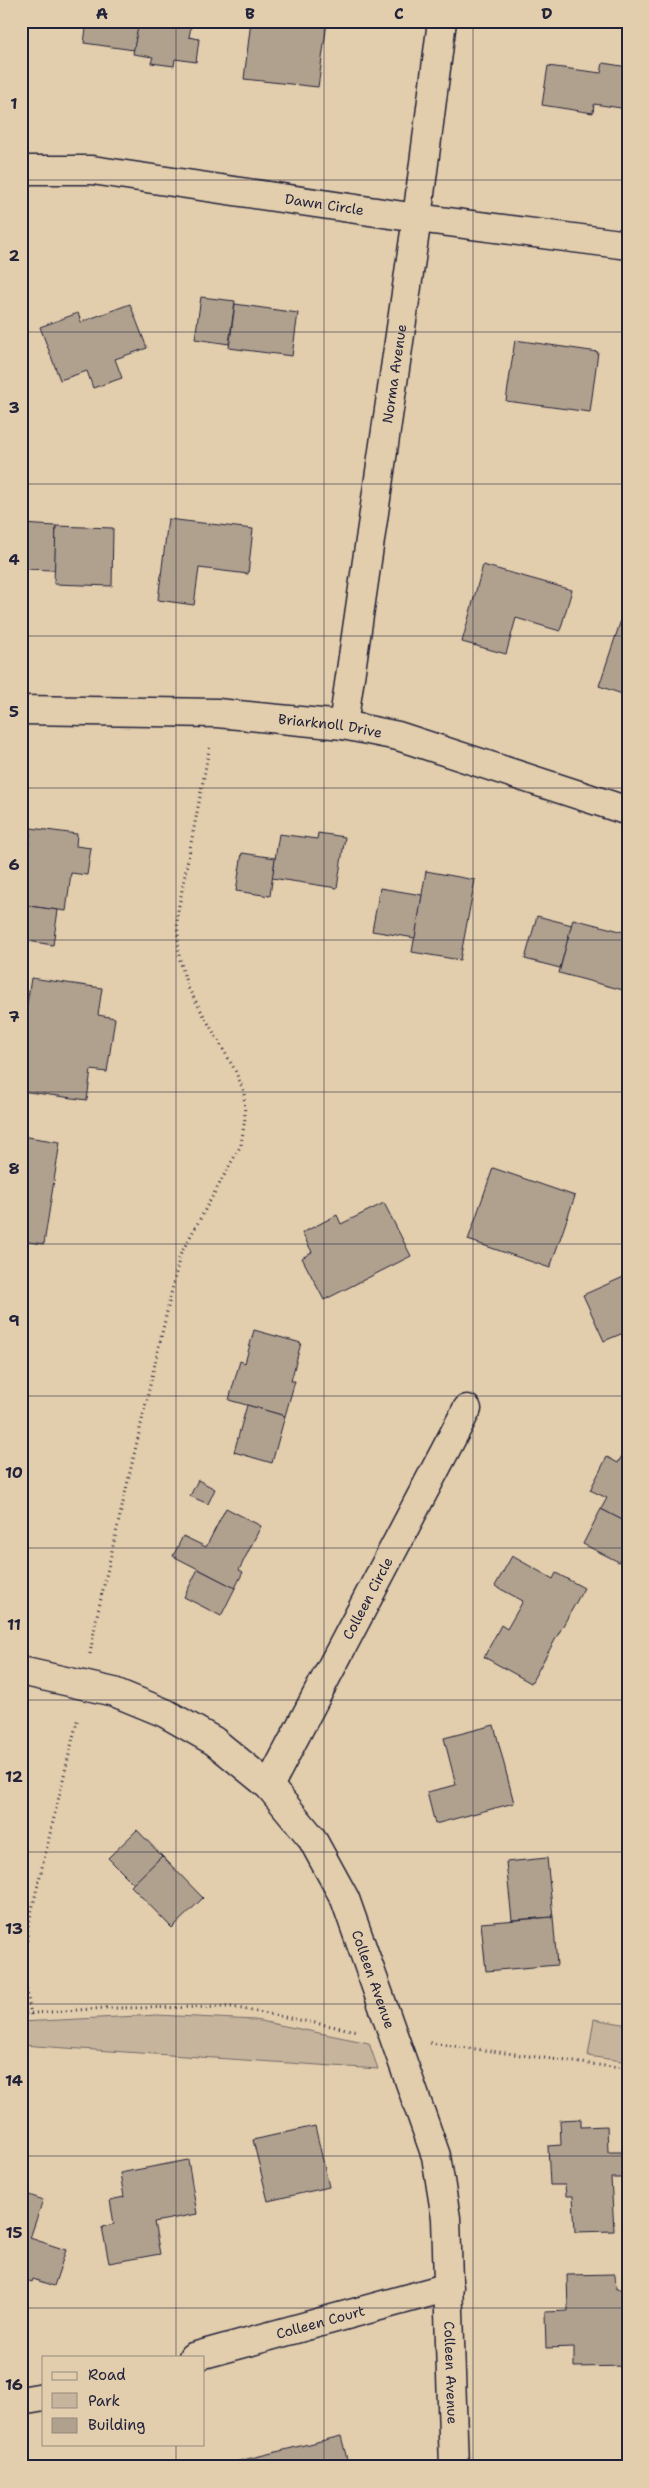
<svg xmlns="http://www.w3.org/2000/svg" width="649" height="2488" font-family="'Shantell Sans',sans-serif">
  <rect width="100%" height="100%" fill="#e2cdac"/>
  <filter id="ink" filterUnits="userSpaceOnUse"><feTurbulence type="fractalNoise" baseFrequency=".02" numOctaves="2"/><feDisplacementMap in="SourceGraphic" scale="10" xChannelSelector="R" yChannelSelector="G"/><feConvolveMatrix kernelMatrix="1 2 1 2 8 2 1 2 1" color-interpolation-filters="sRGB"/></filter>
  <g filter="url(#ink)">
    <g fill="#c6b49c" stroke="#746b6c">
      <path d="M157,2015L255,2020L369,2043L378,2069L21,2045V2022Z"/>
      <path d="M594,2019L628,2025V2062L588,2056Z"/>
    </g>
    <g fill="#b0a08e" stroke="#22223b">
      <path d="M87,21H139L134,50L84,43Z"/>
      <path d="M139,21H192L189,37L199,39L196,62L175,59L174,66L151,63L153,57L133,54Z"/>
      <path d="M251,21L327,23L318,87L244,79Z"/>
      <path d="M603,63L628,67V109L594,104L593,113L542,105L548,66L601,73Z"/>
      <path d="M201,297L235,301L229,344L195,339Z"/>
      <path d="M130,304L147,348L115,359L122,378L93,388L87,371L60,380L40,327L78,313L81,322Z"/>
      <path d="M235,304L298,313L292,356L229,348Z"/>
      <path d="M515,340L598,352L590,412L506,401Z"/>
      <path d="M168,519L253,529L248,574L199,568L194,605L158,600Z"/>
      <path d="M21,524L56,526L55,570L21,569Z"/>
      <path d="M56,526L113,528L112,586L54,584Z"/>
      <path d="M483,565L572,590L560,631L516,618L506,654L462,642Z"/>
      <path d="M624,611L628,612V696L599,686Z"/>
      <path d="M31,828L77,834L76,846L91,848L87,875L71,873L66,911L21,905Z"/>
      <path d="M318,833L345,837L337,888L272,878L279,834L317,839Z"/>
      <path d="M242,853L275,858L270,896L236,891Z"/>
      <path d="M426,871L475,880L460,960L412,952Z"/>
      <path d="M380,888L422,895L415,938L372,931Z"/>
      <path d="M21,905L58,910L53,945L21,940Z"/>
      <path d="M537,916L572,925L560,968L525,959Z"/>
      <path d="M573,919L628,933V971L623,990L559,973Z"/>
      <path d="M31,978L102,988L98,1015L115,1018L107,1072L91,1070L87,1100L21,1091V1044Z"/>
      <path d="M21,1136L60,1142L44,1244L21,1241Z"/>
      <path d="M493,1168L575,1196L550,1268L468,1240Z"/>
      <path d="M384,1203L411,1256L324,1300L302,1258L312,1252L302,1233L337,1215L341,1224Z"/>
      <path d="M628,1275V1331L604,1341L583,1295Z"/>
      <path d="M254,1330L301,1343L291,1381H295L285,1416L229,1400L240,1361L245,1363Z"/>
      <path d="M247,1405L285,1416L272,1463L234,1452Z"/>
      <path d="M628,1445V1523L601,1509L607,1498L590,1490L607,1457L618,1463Z"/>
      <path d="M198,1480L215,1489L208,1504L190,1496Z"/>
      <path d="M226,1508L261,1526L239,1570L243,1572L235,1588L173,1556L183,1536L206,1547Z"/>
      <path d="M601,1509L628,1523V1546L619,1562L583,1544Z"/>
      <path d="M512,1556L553,1579L556,1573L584,1588L531,1683L484,1657L501,1625L507,1629L523,1601L495,1586Z"/>
      <path d="M198,1569L235,1588L221,1616L184,1597Z"/>
      <path d="M494,1725L514,1803L435,1824L427,1792L456,1785L444,1738Z"/>
      <path d="M137,1830L162,1856L134,1884L108,1858Z"/>
      <path d="M162,1856L203,1898L172,1928L131,1886Z"/>
      <path d="M547,1858L553,1917L512,1920L506,1862Z"/>
      <path d="M553,1917L557,1965L486,1971L481,1923Z"/>
      <path d="M581,2119V2127L607,2126L608,2152H622L623,2178H611L614,2231L575,2232L573,2196H566L565,2185H550L548,2146L561,2145L560,2120Z"/>
      <path d="M315,2126L329,2187L268,2201L253,2140Z"/>
      <path d="M188,2160L197,2214L154,2222L160,2254L109,2263L102,2227L114,2224L110,2200L124,2197L120,2173Z"/>
      <path d="M21,2192L43,2200L30,2238L66,2250L54,2286L33,2279L32,2282L21,2278Z"/>
      <path d="M615,2274L616,2289H628V2366L574,2367V2347L546,2348L545,2312L568,2311L567,2275Z"/>
      <path d="M341,2436L349,2467H232L231,2463Z"/>
    </g>
    <g fill="none" stroke-linecap="round" stroke-linejoin="round">
      <g stroke="#22223b" stroke-width="31">
        <g id="minor">
          <path id="s1" d="M21,170H92L417,218L628,245"/>
          <path id="s2" d="M21,710L217,713L343,725L398,736L628,811"/>
          <path id="s3" d="M343,725L417,218L442,21"/>
          <path id="s4" d="M21,1671L114,1692L165,1713L214,1741L269,1786L311,1837L345,1899L436,2156L446,2218L454,2467"/>
          <path id="s5" d="M269,1786L467,1409"/>
          <path id="s6" d="M193,2357L449,2287"/>
          <path d="M21,2401L44,2397"/>
        </g>
      </g>
      <g stroke="#22223b" stroke-width="3" stroke-dasharray="1 4" stroke-linecap="butt">
        <path d="M90,1654L96,1620L180,1255L241,1145L245,1118L244,1092L235,1070L187,986L179,956L177,916L210,745"/>
        <path d="M21,2014L106,2008L232,2007L357,2031"/>
        <path d="M31,2015L24,1976L28,1926L78,1717"/>
        <path d="M430,2043L628,2069"/>
      </g>
      <use href="#minor" stroke="#e2cdac" stroke-width="28"/>
    </g>
  </g>
  <path fill="none" stroke="#22223b" stroke-width="1" stroke-opacity="0.55" d="M176,21V2357M324,21V2467M473,21V2467M21,180H628M21,332H628M21,484H628M21,636H628M21,788H628M21,940H628M21,1092H628M21,1244H628M21,1396H628M21,1548H628M21,1700H628M21,1852H628M21,2004H628M21,2156H628M21,2308H628M176,2444V2467"/>
  <g text-anchor="middle" dominant-baseline="central" stroke-width="5" stroke-linejoin="round" paint-order="stroke">
    <g font-size="14" fill="#22223b" stroke="#e2cdac">
      <text stroke="none"><textPath href="#s1" startOffset="306">Dawn Circle</textPath></text>
      <text stroke="none"><textPath href="#s3" startOffset="355">Norma Avenue</textPath></text>
      <text stroke="none"><textPath href="#s2" startOffset="310">Briarknoll Drive</textPath></text>
      <text stroke="none"><textPath href="#s5" startOffset="212">Colleen Circle</textPath></text>
      <text stroke="none"><textPath href="#s4" startOffset="500">Colleen Avenue</textPath></text>
      <text stroke="none"><textPath href="#s6" startOffset="132">Colleen Court</textPath></text>
      <text stroke="none"><textPath href="#s4" startOffset="905">Colleen Avenue</textPath></text>
    </g>
  </g>
  <rect width="649" height="2488" fill="none" stroke="#e2cdac" stroke-width="55"/>
  <rect x="42" y="2356" width="162" height="90" fill="#e2cdac" stroke="#95897f"/>
  <rect x="52" y="2372" width="25" height="8" fill="#e2cdac" stroke="#95897f"/>
  <text x="88" y="2380" font-size="15" fill="#22223b">Road</text>
  <rect x="52" y="2393" width="25" height="15" fill="#c6b49c" stroke="#95897f"/>
  <text x="88" y="2406" font-size="15" fill="#22223b">Park</text>
  <rect x="52" y="2418" width="25" height="15" fill="#b0a08e" stroke="#95897f"/>
  <text x="88" y="2430" font-size="15" fill="#22223b">Building</text>
  <rect x="28" y="28" width="594" height="2432" fill="none" stroke="#22223b" stroke-width="2"/>
  <g font-size="16" text-anchor="middle" font-weight="bold" fill="#22223b">
    <text x="102" y="19">A</text>
    <text x="250" y="19">B</text>
    <text x="399" y="19">C</text>
    <text x="547" y="19">D</text>
    <text x="14" y="109">1</text>
    <text x="14" y="261">2</text>
    <text x="14" y="413">3</text>
    <text x="14" y="565">4</text>
    <text x="14" y="717">5</text>
    <text x="14" y="870">6</text>
    <text x="14" y="1022">7</text>
    <text x="14" y="1174">8</text>
    <text x="14" y="1326">9</text>
    <text x="14" y="1478">10</text>
    <text x="14" y="1630">11</text>
    <text x="14" y="1782">12</text>
    <text x="14" y="1934">13</text>
    <text x="14" y="2086">14</text>
    <text x="14" y="2238">15</text>
    <text x="14" y="2390">16</text>
  </g>
</svg>
